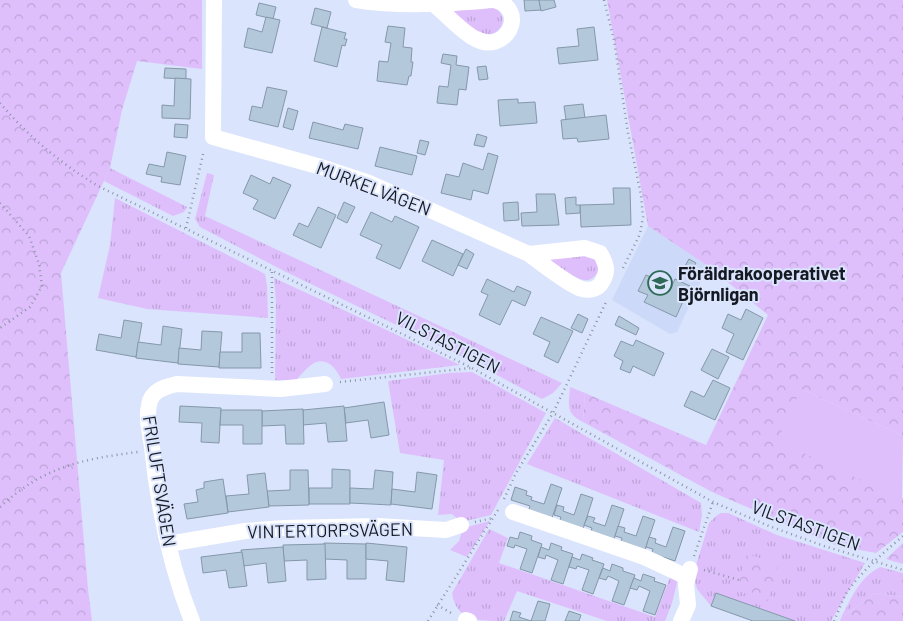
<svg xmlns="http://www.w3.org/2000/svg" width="903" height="621" font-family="Barlow,sans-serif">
  <defs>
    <pattern id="grass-tufts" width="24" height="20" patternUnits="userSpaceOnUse" patternTransform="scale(1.25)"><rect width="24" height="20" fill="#debffc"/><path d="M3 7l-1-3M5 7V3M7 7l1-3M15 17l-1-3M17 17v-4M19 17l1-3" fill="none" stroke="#bea4d8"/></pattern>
    <pattern id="forest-crowns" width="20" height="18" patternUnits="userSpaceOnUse" patternTransform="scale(1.25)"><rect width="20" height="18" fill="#debffc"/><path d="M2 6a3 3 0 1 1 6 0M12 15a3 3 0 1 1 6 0" fill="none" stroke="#bea4d8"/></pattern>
  </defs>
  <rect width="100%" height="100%" fill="#dae4fc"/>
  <path fill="#ccd9f8" d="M648,226L708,266L677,332L670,334L612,300Z"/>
  <g fill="url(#grass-tufts)">
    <path d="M492,6C514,17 498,41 480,33C470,29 460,19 451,12L455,9Z"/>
    <path d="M110,168L187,207L184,212L173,216L104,181Z"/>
    <path d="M207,173L214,175L205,216L562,383L553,393L542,399L465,358L284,271L200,227L195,219Z"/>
    <path d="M115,198L265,274L267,286L268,318L147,309L98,298L110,245Z"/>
    <path d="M588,253L595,259L599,270C590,286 581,280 568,273C562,269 555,266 551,261V256Z"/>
    <path d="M274,278L376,325L460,365L341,379C336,368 327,357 314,363C308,366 301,375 296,380H275L276,302Z"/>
    <path d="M472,372L546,413L491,515L461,522L452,514L438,515L444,460L400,453L388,381L449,373Z"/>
    <path d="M570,387L585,393L583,422C565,413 569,405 570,387Z"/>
    <path d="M555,418L701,503L702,515L699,532L527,464Z"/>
    <path d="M721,513H728L777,535L865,563L831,621H795L716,593L711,606L697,589L693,575L709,523L716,516Z"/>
    <path d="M490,521L467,557L450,550L459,541L463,528Z"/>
    <path d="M489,529L508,538L499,563L655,617L672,572L677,583L672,603L665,621H607L517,591L504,621C479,621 456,621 452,593Z"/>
    <path d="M880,567L903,573V597L875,593L841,618C852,597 859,578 880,567Z"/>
  </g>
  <g fill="url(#forest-crowns)">
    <path d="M0,0H202V69L137,61L122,110L110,168L61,273L88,589L92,621H0Z"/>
    <path d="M607,0H903V436L801,389L902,499L903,497V532L876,553L838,546L712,492L583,422L585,393L706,445L768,315L708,266L648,226Z"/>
    <path d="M903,543V564L886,559Z"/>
    <path d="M747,554L779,564L768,601L735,590Z"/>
    <path d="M875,593L903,597V621H840L841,618Z"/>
  </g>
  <path fill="#debffc" d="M801,389L903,436L902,499L777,441Z"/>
  <g fill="#b4c8dc" stroke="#8598aa">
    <path d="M524,0H539L541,10L525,11Z"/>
    <path d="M539,0H554L556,7L541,11Z"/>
    <path d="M259,3L276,7L273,19L256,15Z"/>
    <path d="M315,8L331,12L327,28L311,24Z"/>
    <path d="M266,17L280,20L272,53L244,47L248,28L262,32Z"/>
    <path d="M388,26L405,28L403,47L412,48L411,62H413L411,76H409L407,85L377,81L379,61L388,62L391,43L385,42Z"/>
    <path d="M322,27L346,33L344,39H347L345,46L342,45L337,67L314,61Z"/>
    <path d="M594,27L598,60L559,64L557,48L579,46L577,29Z"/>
    <path d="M443,54L457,56L456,65L469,67L466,90L459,89L457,105L437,103L439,86L448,87L451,65L441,63Z"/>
    <path d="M486,66L488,79L479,80L477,67Z"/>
    <path d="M165,68L186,69V79L164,78Z"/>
    <path d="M175,78L191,79L190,119L162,118V105L174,106Z"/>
    <path d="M267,87L287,91L278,127L249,120L252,106L262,108Z"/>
    <path d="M518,99V103L535,102L537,123L500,126L498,100Z"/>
    <path d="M583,104L585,118L566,120L564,106Z"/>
    <path d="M288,108L298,111L293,130L283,127Z"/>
    <path d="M606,115L609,139L578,142L577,138L563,139L561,120Z"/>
    <path d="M313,122L343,130L345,124L363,128L358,149L309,138Z"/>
    <path d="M175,124L188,125L187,138L174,137Z"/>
    <path d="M477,134L487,137L484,147L474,145Z"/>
    <path d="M420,140L429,142L425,155L417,153Z"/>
    <path d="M380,147L417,156L412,175L375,166Z"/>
    <path d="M167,152L186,156L180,185L161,182L162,177L146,174L149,164L164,167Z"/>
    <path d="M488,153L498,156L488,194L473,190L471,200L441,193L446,174L459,177L463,163L483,170Z"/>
    <path d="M251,175L270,184L273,177L291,185L275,219L253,209L258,200L243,193Z"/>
    <path d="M613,188H630L631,225L581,227L580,205L614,204Z"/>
    <path d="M536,194H555L559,225L522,226L521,213L537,212Z"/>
    <path d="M576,197V205H580V213L566,214L565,198Z"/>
    <path d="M344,202L355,207L347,223L337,218Z"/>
    <path d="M518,202L519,220L504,221L503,203Z"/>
    <path d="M318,207L336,215L321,248L293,235L299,223L308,227Z"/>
    <path d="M371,212L392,222L395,216L419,227L400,269L376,258L382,245L360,235Z"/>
    <path d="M432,240L463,254L453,276L422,261Z"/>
    <path d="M466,249L474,254L467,269L458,265Z"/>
    <path d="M689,259L696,263L692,270L685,266Z"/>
    <path d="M646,275L655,279L653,284L669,292L675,279L690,286L676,317L644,302L648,295L638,291Z"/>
    <path d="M487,279L514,292L517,286L531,292L525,306L512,300L500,325L479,315L488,295L481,292Z"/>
    <path d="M746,309L763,318L743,360L726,352L734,334L722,328L728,314L741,320Z"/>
    <path d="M578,314L588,319L582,333L571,328Z"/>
    <path d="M619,316L639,328L636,335L615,325Z"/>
    <path d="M541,317L573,331L558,363L544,356L550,342L533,334Z"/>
    <path d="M124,320L142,323L136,357L96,350L99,334L121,338Z"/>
    <path d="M163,326L182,329L178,363L136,358L138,342L161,345Z"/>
    <path d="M202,331L222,332L219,367L178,364L179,348L201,350Z"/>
    <path d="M242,333H260L261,368H219L220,352H242Z"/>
    <path d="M636,340L664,353L654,376L633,366L630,373L620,369L623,361L614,356L621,341L633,346Z"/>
    <path d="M712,349L729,357L718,379L701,370Z"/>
    <path d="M713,380L730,388L715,420L684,406L691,391L704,397Z"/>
    <path d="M384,402L389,435L371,438L368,420L346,423L344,408Z"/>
    <path d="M180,406L221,408L219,443L201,442L202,423L179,422Z"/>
    <path d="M344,406L347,441L328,442L326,423L303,425V410Z"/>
    <path d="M303,409L304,444H286L285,425L262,426V411Z"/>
    <path d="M221,410H262V444H243V425H220Z"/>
    <path d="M332,469L350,470V504H309V488H332Z"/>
    <path d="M290,470H308L309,505L269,506L267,491L290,490Z"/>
    <path d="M375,470L393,472L391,505L350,503V488L373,489Z"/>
    <path d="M417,472L437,475L432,509L391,504L392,489L415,492Z"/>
    <path d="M265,473L269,507L228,512L226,496L249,494L247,475Z"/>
    <path d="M223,479L228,513L187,519L184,504L198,502L196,490L204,488V482Z"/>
    <path d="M551,484L562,488L552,518L528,513L530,506L511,500L515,487L527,491L526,495L532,497L531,500L544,504Z"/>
    <path d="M581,494L593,498L583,529L559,523L561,517L554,515L557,505L564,507L563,511L574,515Z"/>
    <path d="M612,505L624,509L614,539L590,534L592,528L584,525L588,516L595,518L593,522L605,526Z"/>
    <path d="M643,516L655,520L645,550L620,545L622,538L615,536L618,526L625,528L624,532L636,536Z"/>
    <path d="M673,527L685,531L675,561L663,557L662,559L651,556L653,549L646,547L649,537L656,539L655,543L666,547Z"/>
    <path d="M520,532L532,536L531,540L542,544L532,573L520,569L527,549L515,545L514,548L507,546L510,537L518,539Z"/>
    <path d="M324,543L366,544V579H347V560L325,559Z"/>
    <path d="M366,543L407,547L404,582L386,580L388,561L366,559Z"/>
    <path d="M551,543L562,547L561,550L573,554L563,584L551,580L558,560L546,555L545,559L538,557L541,547L549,550Z"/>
    <path d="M325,544L326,579L307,580V560L284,561L283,545Z"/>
    <path d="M283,547L286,581L268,583L266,563L244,566L241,550Z"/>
    <path d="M242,552L247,586L229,588L226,570L203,573L201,557Z"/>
    <path d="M582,554L593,558L592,560L604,564L593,594L582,590L589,570L577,566L576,569L569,567L572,557L580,560Z"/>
    <path d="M612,564L623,568V571L635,575L624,605L612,601L619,581L608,576L606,580L599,578L603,568L610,571Z"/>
    <path d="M643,574L655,578L654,581L666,585L655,615L643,611L650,591L639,586L637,590L630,588L634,578L641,581Z"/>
    <path d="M716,593L795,621H753L711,606Z"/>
    <path d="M538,601L550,604L545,621H510L513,611L521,613L519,617L531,621Z"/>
    <path d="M569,611L581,615L579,621H565Z"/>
  </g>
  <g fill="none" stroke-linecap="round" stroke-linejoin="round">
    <g stroke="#8d95a6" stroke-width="2.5" stroke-dasharray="1 4" stroke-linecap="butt">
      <path d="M604,0L614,40L628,133L641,195L643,217L640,234L622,270"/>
      <path d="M0,103C28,136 60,163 98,186L472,368L713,502L769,526L824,546L903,570"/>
      <path d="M0,203L29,236L39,264L42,286L30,307L0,328"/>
      <path d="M186,228L204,150"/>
      <path d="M272,373V270"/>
      <path d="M340,382L471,368"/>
      <path d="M504,499L516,473L553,413L607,300"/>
      <path d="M0,507C43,467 82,459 138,452"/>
      <path d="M475,522L493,518"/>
      <path d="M694,556L713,502"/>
      <path d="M704,570L739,580"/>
      <path d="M437,605L453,614"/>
      <path d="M428,621L498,510"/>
      <path d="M834,621C838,612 842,601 847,592C862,571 883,553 903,536"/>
    </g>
    <g stroke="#fff" stroke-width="16">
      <path d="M214,0L213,137L321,167L367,182L529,254L585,248L600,253C606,263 609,271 602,282C598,289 590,291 582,289C570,286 540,262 529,254"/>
      <path d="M356,0C401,7 447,4 492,0"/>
      <path d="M435,5C447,15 461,31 474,38C506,57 530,9 494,0"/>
      <path d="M513,512L644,557L687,577"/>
      <path d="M168,544L245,531L284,528L377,526L446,530L461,525"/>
      <path d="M466,620L469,621"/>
      <path d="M192,621C170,566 158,506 152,447C150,434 146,418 149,405C151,390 165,387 177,384L280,389L325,384"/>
      <path d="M681,621L688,605L686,584L690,569"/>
    </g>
  </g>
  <defs>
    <g id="school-ring" transform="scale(1.25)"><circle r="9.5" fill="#dae4fc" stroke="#2e6a56" stroke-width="1.5"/><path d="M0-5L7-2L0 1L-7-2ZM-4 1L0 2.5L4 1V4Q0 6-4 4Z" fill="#2e6a56"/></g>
  </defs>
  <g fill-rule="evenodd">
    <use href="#school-ring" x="660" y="283"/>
  </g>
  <g text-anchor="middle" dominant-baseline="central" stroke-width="4" stroke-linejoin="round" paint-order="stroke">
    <g font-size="18" fill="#151921" stroke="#dae4fc">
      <text transform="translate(374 188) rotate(21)">MURKELVÄGEN</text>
      <text transform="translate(448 342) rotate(27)">VILSTASTIGEN</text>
      <text transform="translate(160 481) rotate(81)">FRILUFTSVÄGEN</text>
      <text transform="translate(806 525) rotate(20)">VILSTASTIGEN</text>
      <text transform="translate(330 530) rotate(-1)">VINTERTORPSVÄGEN</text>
    </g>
    <g font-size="18" font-weight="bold" fill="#151921" stroke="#dae4fc" text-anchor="start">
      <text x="678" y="273">Föräldrakooperativet<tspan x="678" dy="21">Björnligan</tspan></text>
    </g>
  </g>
</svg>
